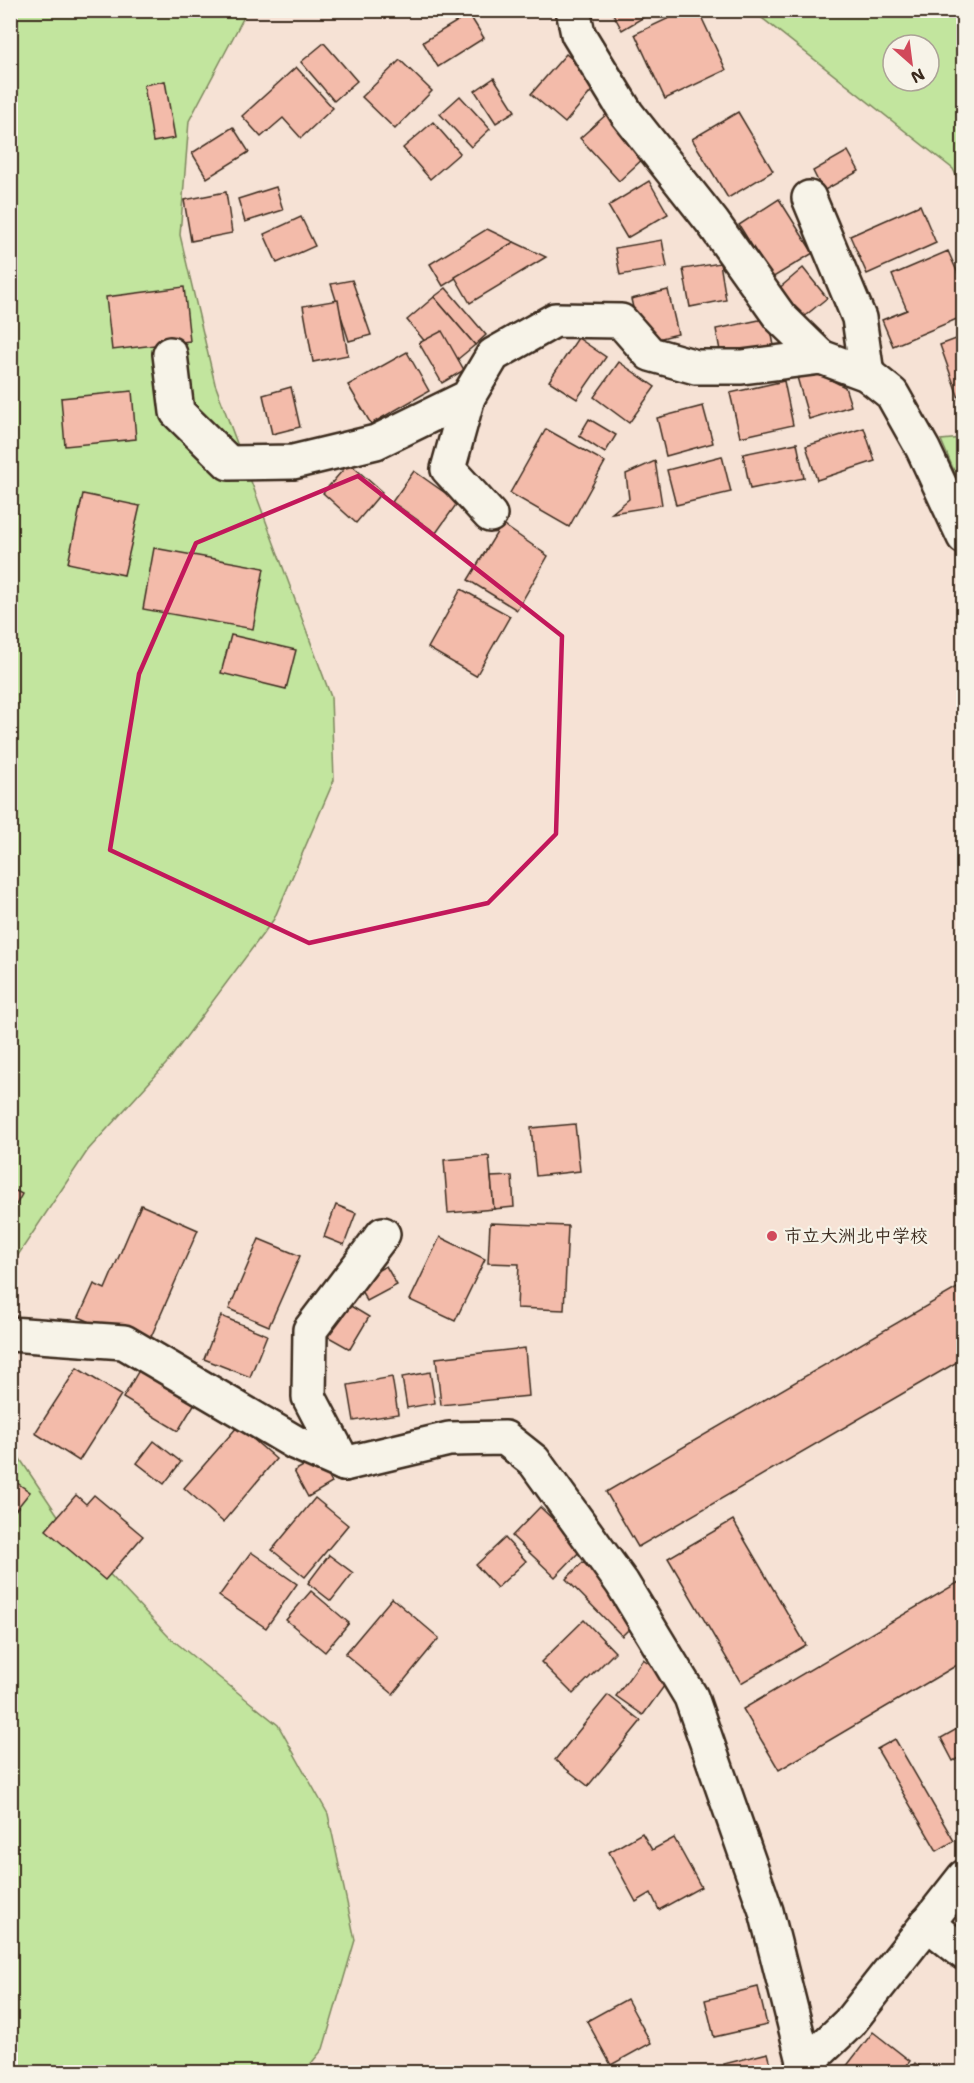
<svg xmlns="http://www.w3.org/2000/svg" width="974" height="2083" font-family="'Shantell Sans','Klee One',sans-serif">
  <rect width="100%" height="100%" fill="#f6e2d5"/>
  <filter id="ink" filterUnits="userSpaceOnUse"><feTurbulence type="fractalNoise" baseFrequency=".0167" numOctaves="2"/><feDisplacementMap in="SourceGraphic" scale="12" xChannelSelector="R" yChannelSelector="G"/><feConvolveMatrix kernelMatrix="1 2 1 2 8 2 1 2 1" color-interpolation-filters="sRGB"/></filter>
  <g filter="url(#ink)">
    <g fill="#c2e59e" stroke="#7e885e" stroke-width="1.5" fill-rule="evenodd">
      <path d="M11,11H247L189,121L180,235L215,384L331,697L334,780L274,919L166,1064L88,1150L14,1261L11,1273Z"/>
      <path d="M753,11H963V190L953,169ZM893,45H929V81H893Z"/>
      <path d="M963,438H964L963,492L941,440Z"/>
      <path d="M10,1444L67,1529L169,1637L278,1725L328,1814L355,1940L323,2049L304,2072H11Z"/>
    </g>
    <g fill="#f3bbaa" stroke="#3b2a1e" stroke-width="1.5">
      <path d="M611,10H656L622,30Z"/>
      <path d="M686,10H698L726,70L665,99L635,34Z"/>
      <path d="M469,14L484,38L438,67L423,42Z"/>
      <path d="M324,43L357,81L334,101L301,62Z"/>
      <path d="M566,54L599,82L565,123L531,94Z"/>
      <path d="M400,60L432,91L395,129L362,97Z"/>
      <path d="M296,67L333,108L301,138L283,118L261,137L242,116Z"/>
      <path d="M494,78L515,111L496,123L475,91Z"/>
      <path d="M165,81L175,138L153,142L144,85Z"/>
      <path d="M460,96L490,129L471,147L440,114Z"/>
      <path d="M738,112L773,171L728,198L692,139Z"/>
      <path d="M608,113L646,156L619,181L580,138Z"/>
      <path d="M433,122L460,153L430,179L403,148Z"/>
      <path d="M233,127L249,152L207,178L192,153Z"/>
      <path d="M848,151L859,171L823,191L813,171Z"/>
      <path d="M649,181L668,214L627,238L608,206Z"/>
      <path d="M276,187L283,210L245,222L238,199Z"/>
      <path d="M226,192L232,233L191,241L184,200Z"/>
      <path d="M779,199L813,253L772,278L739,225Z"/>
      <path d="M920,205L936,243L867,274L850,236Z"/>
      <path d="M301,217L315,246L277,263L264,234Z"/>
      <path d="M487,229L514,242L443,286L430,264Z"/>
      <path d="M662,240L667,267L620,275L615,248Z"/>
      <path d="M514,242L546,257L470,303L455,277Z"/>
      <path d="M948,251L964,287V316L893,346L882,320L907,310L892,275Z"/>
      <path d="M720,263L726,300L690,307L683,269Z"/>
      <path d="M803,268L827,298L801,319L777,290Z"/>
      <path d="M352,280L371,335L349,341L331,284Z"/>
      <path d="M184,287L190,341L112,350L106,297Z"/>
      <path d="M446,288L486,335L475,345L434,297Z"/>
      <path d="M668,290L678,334L641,343L631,299Z"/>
      <path d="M434,297L475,345L447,368L407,320Z"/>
      <path d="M338,300L348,355L313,362L303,306Z"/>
      <path d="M769,318L774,346L721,356L716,329Z"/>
      <path d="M442,331L464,370L442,383L419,343Z"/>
      <path d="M964,336V406L962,407L940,345Z"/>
      <path d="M578,338L606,357L577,399L549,381Z"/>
      <path d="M407,352L429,391L371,424L348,385Z"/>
      <path d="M619,362L655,387L629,423L594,397Z"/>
      <path d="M815,372L845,387L851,406L809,419L797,377Z"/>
      <path d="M784,381L793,425L740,437L730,393Z"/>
      <path d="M291,387L300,427L272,434L263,395Z"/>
      <path d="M132,391L136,439L65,446L61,398Z"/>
      <path d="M703,406L713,443L666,456L657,418Z"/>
      <path d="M589,419L616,435L605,453L579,436Z"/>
      <path d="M864,428L875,461L817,480L806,446Z"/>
      <path d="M546,429L605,462L569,527L510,493Z"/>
      <path d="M797,443L804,478L750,489L743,454Z"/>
      <path d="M722,456L731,492L676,505L667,470Z"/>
      <path d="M655,461L662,505L612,513L629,499L626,474Z"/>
      <path d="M349,463L382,492L356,523L323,493Z"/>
      <path d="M414,471L458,502L436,533L392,502Z"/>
      <path d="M83,494L140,506L124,575L68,563Z"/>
      <path d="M502,524L548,556L517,610L468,580Z"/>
      <path d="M154,548L264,568L253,629L143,609Z"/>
      <path d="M461,589L510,616L476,676L428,648Z"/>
      <path d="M231,635L296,650L286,689L221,673Z"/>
      <path d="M575,1124L580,1171L536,1176L531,1128Z"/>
      <path d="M489,1156L494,1209L448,1213L444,1160Z"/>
      <path d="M512,1176L514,1207L494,1209L491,1177Z"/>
      <path d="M10,1188L22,1194L10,1216Z"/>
      <path d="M141,1205L198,1230L147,1346L79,1317L94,1284L105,1289Z"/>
      <path d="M336,1205L356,1213L344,1245L324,1237Z"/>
      <path d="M490,1223L568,1226L564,1310L517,1308L519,1264L488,1263Z"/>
      <path d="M440,1237L485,1259L455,1321L410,1300Z"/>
      <path d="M259,1239L300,1256L269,1326L229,1309Z"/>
      <path d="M386,1266L397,1285L367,1301L356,1282Z"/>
      <path d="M964,1284V1358L638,1547L606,1492Z"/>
      <path d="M344,1302L369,1317L350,1349L325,1335Z"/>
      <path d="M221,1316L267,1335L250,1377L204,1359Z"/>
      <path d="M525,1348L529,1396L441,1405L436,1358Z"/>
      <path d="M142,1365L198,1398L178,1431L123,1398Z"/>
      <path d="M77,1368L121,1395L79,1461L35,1433Z"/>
      <path d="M430,1372L435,1403L407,1408L402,1377Z"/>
      <path d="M392,1377L398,1414L354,1421L348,1385Z"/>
      <path d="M238,1426L276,1459L223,1522L184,1488Z"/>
      <path d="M154,1441L181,1462L164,1484L137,1463Z"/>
      <path d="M318,1458L332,1483L308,1497L294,1471Z"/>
      <path d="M10,1478L30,1492L10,1517Z"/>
      <path d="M76,1495L86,1504L94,1495L143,1536L105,1580L46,1530Z"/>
      <path d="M315,1498L348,1525L305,1577L272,1550Z"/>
      <path d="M540,1507L583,1548L555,1577L512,1536Z"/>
      <path d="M733,1520L806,1645L741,1683L668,1558Z"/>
      <path d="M505,1538L526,1561L497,1588L476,1565Z"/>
      <path d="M251,1552L297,1584L266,1628L219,1596Z"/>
      <path d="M329,1555L353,1573L331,1601L308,1583Z"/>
      <path d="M583,1562L639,1619L622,1636L566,1579Z"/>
      <path d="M964,1579V1661L779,1770L743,1709Z"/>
      <path d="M311,1591L349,1623L325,1652L286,1620Z"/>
      <path d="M392,1598L439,1638L393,1694L345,1654Z"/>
      <path d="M584,1620L615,1652L573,1694L541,1662Z"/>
      <path d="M643,1659L670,1678L643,1715L616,1696Z"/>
      <path d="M608,1695L641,1721L588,1786L555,1760Z"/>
      <path d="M964,1725V1755L953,1761L941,1738Z"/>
      <path d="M895,1739L954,1841L937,1851L877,1749Z"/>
      <path d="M642,1833L652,1850L674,1838L701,1887L659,1910L651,1893L636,1902L609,1852Z"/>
      <path d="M758,1987L767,2025L714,2037L705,2000Z"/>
      <path d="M627,1999L651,2043L611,2065L587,2021Z"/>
      <path d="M873,2032L910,2061L902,2072H842Z"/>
      <path d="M768,2053L773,2072H726L724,2064Z"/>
      <path d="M915,2063L928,2072H908Z"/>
    </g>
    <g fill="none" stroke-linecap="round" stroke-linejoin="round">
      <g stroke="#3b2a1e" stroke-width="38">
        <g id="minor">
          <path d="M573,10L578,34L627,114L713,223L780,317L821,357"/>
          <path d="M809,198L859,318L867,374"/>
          <path d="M170,354L177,412L229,463L293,462L376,442L468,397L493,355L555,320L621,321L650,354L696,367H742L821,357L867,374L892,394L923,449L964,537"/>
          <path d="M468,397L448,469L490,515"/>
          <path d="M10,1334L124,1342L296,1443L344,1464L449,1439L505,1438L534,1461L622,1583L691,1697L766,1911L805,2065L814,2072"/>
          <path d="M344,1464L309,1397L310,1330L383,1234"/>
          <path d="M927,1923L964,1953"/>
          <path d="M801,2072L805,2065L849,2023L964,1877"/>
        </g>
      </g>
      <use href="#minor" stroke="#f7f3e8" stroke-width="33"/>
    </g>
  </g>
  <path fill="none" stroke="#c2185b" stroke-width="4.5" stroke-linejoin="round" d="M358,476L562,636L556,834L488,903L309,943L110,850L139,674L196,543Z"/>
  <circle fill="#d1495b" stroke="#f7f3e8" stroke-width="2" cx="772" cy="1236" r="6"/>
  <g text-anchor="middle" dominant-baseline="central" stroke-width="4.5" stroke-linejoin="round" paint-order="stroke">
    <g font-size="18" font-weight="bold" fill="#3b2a1e" stroke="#f7f3e8" text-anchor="start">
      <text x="784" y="1236">市立大洲北中学校</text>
    </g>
  </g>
  <rect width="974" height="2083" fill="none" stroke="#f7f3e8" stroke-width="36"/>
  <rect x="18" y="18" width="938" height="2047" fill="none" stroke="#3b2a1e" stroke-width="2" filter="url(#ink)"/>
  <g transform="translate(911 63) rotate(152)"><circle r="28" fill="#f7f3e8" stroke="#aca397" stroke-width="1.5"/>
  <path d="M0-4.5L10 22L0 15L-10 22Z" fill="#d1495b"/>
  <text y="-9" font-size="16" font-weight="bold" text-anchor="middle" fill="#3b2a1e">N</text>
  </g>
</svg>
